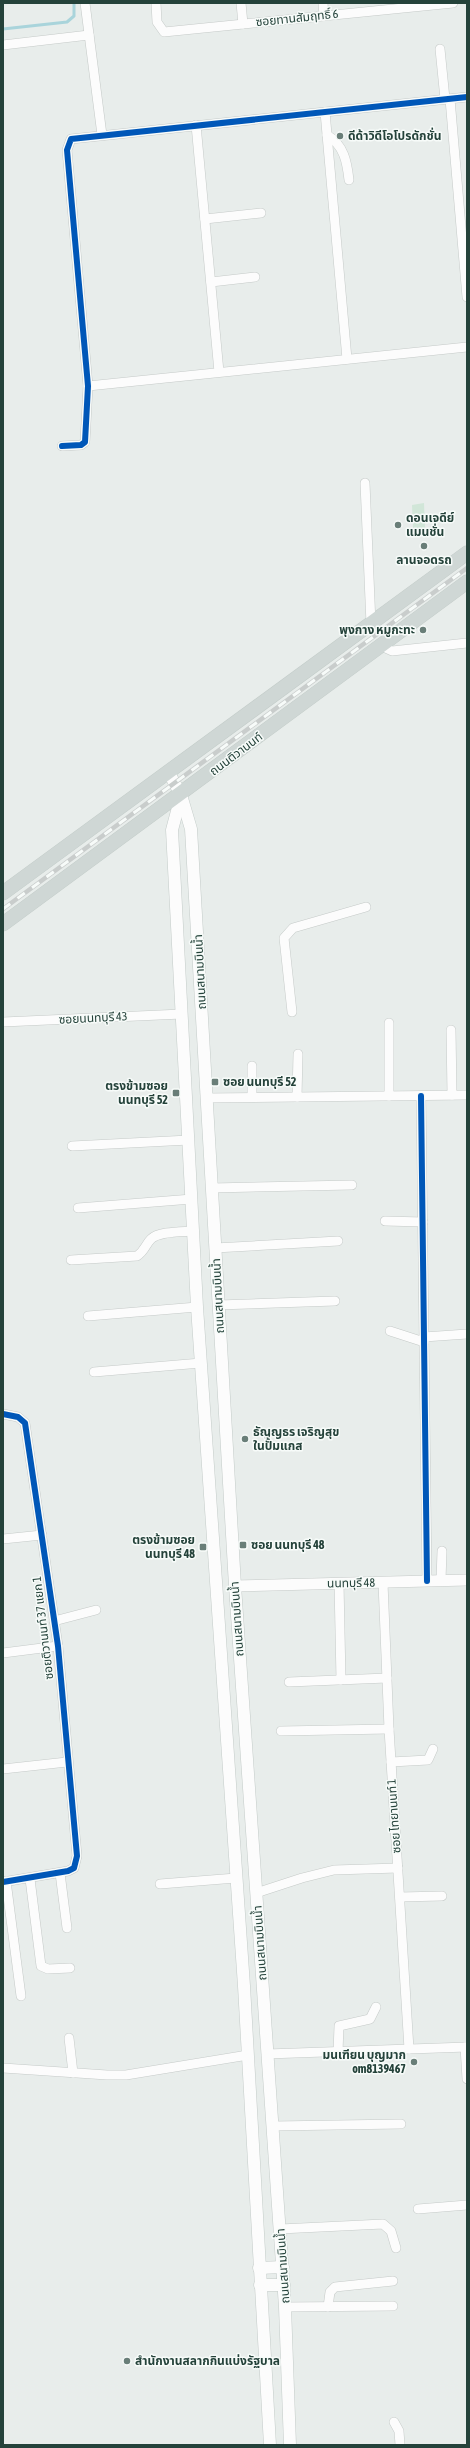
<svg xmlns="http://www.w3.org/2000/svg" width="470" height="2448" font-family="'Asap Condensed','Noto Sans Thai',sans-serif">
  <rect width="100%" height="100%" fill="#e8edeb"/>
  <path fill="#d1e6d8" d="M424,503L425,528H413L412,505Z"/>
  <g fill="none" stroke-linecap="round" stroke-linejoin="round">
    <path stroke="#a9d4db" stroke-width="3" d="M3,29L67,22L74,16V3"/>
    <g stroke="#c5cac8" stroke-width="10">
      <g id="minor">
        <path d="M85,3L102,135"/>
        <path d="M156,3L157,22L164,32L453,3"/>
        <path d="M241,3L243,24"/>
        <path d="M323,3L324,16"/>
        <path d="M3,45L89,35"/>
        <path d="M440,49L445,99"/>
        <path d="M450,99L467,297"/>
        <path d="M325,112L347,359"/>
        <path d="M196,125L219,372"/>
        <path d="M327,135C344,145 347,162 349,180"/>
        <path d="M205,219L261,213"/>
        <path d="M211,282L255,277"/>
        <path d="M88,386L467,347"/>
        <path d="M62,446L81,445L85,442L88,386L67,150L71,139L467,97"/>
        <path d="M365,483L371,624"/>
        <path d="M381,646L392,651L467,643"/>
        <path d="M292,1012L284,938L293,928L366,907"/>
        <path d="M3,1022L182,1014"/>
        <path d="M389,1023V1096"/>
        <path d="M451,1030L452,1095"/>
        <path d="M421,1096L427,1581"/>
        <path d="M252,1097V1066"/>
        <path d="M297,1097L298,1054"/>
        <path d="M206,1098L467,1095"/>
        <path d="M72,1146L189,1140"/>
        <path d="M212,1188L352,1185"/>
        <path d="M78,1208L192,1199"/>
        <path d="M385,1221L423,1222"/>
        <path d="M215,1248L338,1241"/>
        <path d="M71,1260L137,1256C145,1251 145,1245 151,1239C159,1231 182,1232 194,1231"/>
        <path d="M218,1305L335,1301"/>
        <path d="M88,1316L197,1307"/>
        <path d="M390,1331L424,1342"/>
        <path d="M424,1337L467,1334"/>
        <path d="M94,1372L201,1363"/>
        <path d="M3,1414L18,1417L25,1423L58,1646L77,1856L74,1868L68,1871L3,1882"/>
        <path d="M3,1539L42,1535"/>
        <path d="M441,1580L442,1551"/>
        <path d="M339,1583L341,1680"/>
        <path d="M383,1583L389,1729L409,2049"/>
        <path d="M54,1621L96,1610"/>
        <path d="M3,1653L58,1646"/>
        <path d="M289,1682L387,1678"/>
        <path d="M281,1731L389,1729"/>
        <path d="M391,1762L428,1760L433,1749"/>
        <path d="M3,1769L67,1762"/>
        <path d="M60,1873L67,1928"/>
        <path d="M30,1879L41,1966L48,1969L70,1968"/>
        <path d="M6,1881L21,1996"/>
        <path d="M160,1884L236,1878"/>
        <path d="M256,1893L302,1878L334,1870L398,1868"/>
        <path d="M400,1897L442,1896"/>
        <path d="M69,2038L73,2073"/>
        <path d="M465,2047L467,2079"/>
        <path d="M338,2052L339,2026L370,2019L376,2007"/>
        <path d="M267,2054L467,2047"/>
        <path d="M3,2068L107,2075H126L248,2055"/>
        <path d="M274,2126L401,2124"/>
        <path d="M418,2209L467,2205"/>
        <path d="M280,2229L383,2224L391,2231L396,2248"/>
        <path d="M285,2307L393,2306"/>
        <path d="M328,2307L330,2292L335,2287L393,2281"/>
        <path d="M394,2422L399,2431L400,2445"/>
      </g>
    </g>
    <g stroke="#c5cac8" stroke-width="12">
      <path id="tertiary" d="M235,1586L467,1580"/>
    </g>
    <g stroke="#c3cbc8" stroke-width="13">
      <g id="secondary">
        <path d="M169,773L181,795L191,829L235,1586L285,2307L290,2445"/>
        <path d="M181,796L172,830L197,1307L244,1986L270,2445"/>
        <path d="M259,2268L283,2267"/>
        <path d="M260,2285H284"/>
      </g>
    </g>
    <g stroke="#c3ccc9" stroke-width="15">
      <g id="primary">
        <path d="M3,893L467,553"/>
        <path d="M3,924L467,582"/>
      </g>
    </g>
    <use href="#minor" stroke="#fcfcfc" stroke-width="9"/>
    <use href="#tertiary" stroke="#fcfcfc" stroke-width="11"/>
    <use href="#secondary" stroke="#fcfcfc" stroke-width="12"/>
    <use href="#primary" stroke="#cfd7d5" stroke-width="14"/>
    <g stroke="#c9cdcc" stroke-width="4.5">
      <path id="rail" d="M3,909L467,568"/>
    </g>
    <use href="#rail" stroke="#f7fbf9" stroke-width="3" stroke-dasharray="9" stroke-linecap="butt"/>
    <g stroke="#f7fbf9" stroke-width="8">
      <g id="cycleway">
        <path d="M62,446L81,445L85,442L88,386L67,150L71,139L467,97"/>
        <path d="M421,1096L427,1581"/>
        <path d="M3,1414L18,1417L25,1423L58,1646L77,1856L74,1868L68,1871L3,1882"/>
      </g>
    </g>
    <use href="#cycleway" stroke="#0057b8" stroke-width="6"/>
  </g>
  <g fill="#697e78" stroke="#f7fbf9" stroke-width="1.5">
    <circle cx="340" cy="136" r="4"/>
    <circle cx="398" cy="525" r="4"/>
    <circle cx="424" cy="546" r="4"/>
    <circle cx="423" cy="630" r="4"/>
    <rect x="211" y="1078" width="8" height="8" rx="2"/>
    <rect x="172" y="1089" width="8" height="8" rx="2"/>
    <circle cx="245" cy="1439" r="4"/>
    <rect x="239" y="1541" width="8" height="8" rx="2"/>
    <rect x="199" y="1543" width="8" height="8" rx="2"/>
    <circle cx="414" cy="2062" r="4"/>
    <circle cx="127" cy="2361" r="4"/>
  </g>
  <g text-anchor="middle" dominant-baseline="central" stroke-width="3" stroke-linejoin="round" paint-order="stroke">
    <g font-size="12" fill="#24423a" stroke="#f7fbf9">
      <text transform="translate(297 18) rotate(-6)">ซอยทานสัมฤทธิ์ 6</text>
      <text transform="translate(236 754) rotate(-37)">ถนนติวานนท์</text>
      <text transform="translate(200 972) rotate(-93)">ถนนสนามบินน้ำ</text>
      <text transform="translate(93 1018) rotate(-3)">ซอยนนทบุรี 43</text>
      <text transform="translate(218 1296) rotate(-93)">ถนนสนามบินน้ำ</text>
      <text transform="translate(351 1583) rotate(-1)">นนทบุรี 48</text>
      <text transform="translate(237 1619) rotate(-94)">ถนนสนามบินน้ำ</text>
      <text transform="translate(43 1628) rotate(-97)">ซอยติวานนท์ 37 แยก 1</text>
      <text transform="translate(394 1816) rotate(-94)">ซอย ไทยานนท์ 1</text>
      <text transform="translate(260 1943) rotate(-94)">ถนนสนามบินน้ำ</text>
      <text transform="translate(283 2266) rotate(-94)">ถนนสนามบินน้ำ</text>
    </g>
    <g font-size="12" font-weight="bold" fill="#24423a" stroke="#f7fbf9" text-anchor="start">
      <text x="348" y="136">ดีด้าวิดีโอโปรดักชั่น</text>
      <text x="406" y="518">ดอนเจดีย์<tspan x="406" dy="14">แมนชั่น</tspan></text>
      <text x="424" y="560" text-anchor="middle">ลานจอดรถ</text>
      <text x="415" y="630" text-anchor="end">พุงกาง หมูกะทะ</text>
      <text x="223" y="1082">ซอย นนทบุรี 52</text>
      <text x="168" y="1086" text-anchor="end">ตรงข้ามซอย<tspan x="168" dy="14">นนทบุรี 52</tspan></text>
      <text x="253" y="1432">ธัญญธร เจริญสุข<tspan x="253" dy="14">ในปั้มแกส</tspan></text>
      <text x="195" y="1540" text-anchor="end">ตรงข้ามซอย<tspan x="195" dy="14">นนทบุรี 48</tspan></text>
      <text x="251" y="1545">ซอย นนทบุรี 48</text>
      <text x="406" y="2055" text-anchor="end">มนเฑียน บุญมาก<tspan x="406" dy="14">om8139467</tspan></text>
      <text x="135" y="2361">สำนักงานสลากกินแบ่งรัฐบาล</text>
    </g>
  </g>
  <rect width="470" height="2448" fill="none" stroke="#24423a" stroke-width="8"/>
</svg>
